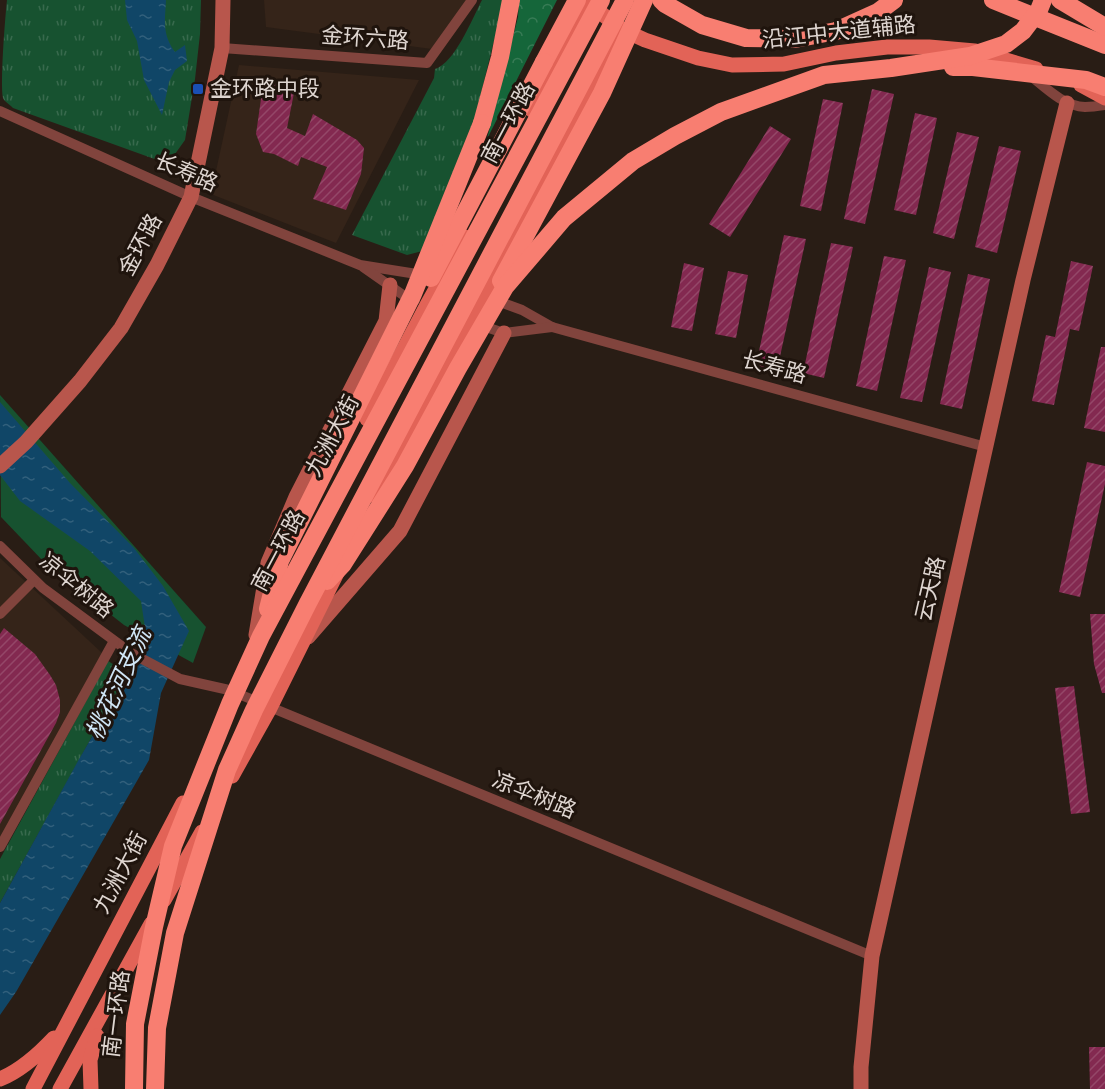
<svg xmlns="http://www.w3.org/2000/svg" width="1105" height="1089" font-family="'Sofia Sans Condensed','Noto Sans SC',sans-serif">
  <defs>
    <pattern id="grass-tufts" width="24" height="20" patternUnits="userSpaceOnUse" patternTransform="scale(1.5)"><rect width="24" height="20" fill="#175230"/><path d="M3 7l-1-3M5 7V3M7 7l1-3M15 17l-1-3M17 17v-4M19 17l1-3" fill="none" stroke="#386a4d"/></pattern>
    <pattern id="forest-crowns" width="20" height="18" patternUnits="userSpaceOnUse" patternTransform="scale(1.5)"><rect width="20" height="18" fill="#15663a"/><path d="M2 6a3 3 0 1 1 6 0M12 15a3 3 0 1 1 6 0" fill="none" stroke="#377b55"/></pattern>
    <pattern id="water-ripples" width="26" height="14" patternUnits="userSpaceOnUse" patternTransform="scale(1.5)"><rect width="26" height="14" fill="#104667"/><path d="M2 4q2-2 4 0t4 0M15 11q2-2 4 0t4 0" fill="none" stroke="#32607c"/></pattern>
    <pattern id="building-hatch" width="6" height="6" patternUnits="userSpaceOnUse" patternTransform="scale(1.5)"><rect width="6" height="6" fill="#832950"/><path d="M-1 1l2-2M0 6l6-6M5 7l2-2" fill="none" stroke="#944768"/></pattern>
  </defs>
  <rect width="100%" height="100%" fill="#291d15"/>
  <g fill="#352419">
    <path d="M264,0H470L432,49L266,27Z"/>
    <path d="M239,65L419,80L336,243L211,194Z"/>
    <path d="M0,558L102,653L0,841Z"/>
  </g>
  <g fill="url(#grass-tufts)">
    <path d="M7,0H201L200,34L195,79L185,140L175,154L160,161L13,108C10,105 4,101 3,98C0,83 5,19 7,0Z"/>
    <path d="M482,0H504L475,118L426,250L407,255L352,235L434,78L435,69C455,63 472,19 482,0Z"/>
    <path d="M108,661L124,671L121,684L0,903V859Z"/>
  </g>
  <path fill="url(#forest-crowns)" d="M519,0H557L487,139L518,17Z"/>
  <path fill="#175230" d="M0,395L206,627L193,663L124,625L45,563L1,517Z"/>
  <g fill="url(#water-ripples)">
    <path d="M125,0H166C165,21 162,34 175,52L185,45L187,61L175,70L169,82L162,115L144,80L137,41L127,20Z"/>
    <path d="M0,402L70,483L134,548L163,586L189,631L161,693L149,760L16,992L0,1015V903L78,761L147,641L141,601L90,551L20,501L0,475Z"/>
  </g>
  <g fill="url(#building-hatch)">
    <path d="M264,78L290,84L294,93L287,128L305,136L313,114L357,140L364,148L361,174L346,210L313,199L327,167L301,157L298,166L274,154L263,152L256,134Z"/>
    <path d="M872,89L894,94L865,224L844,219Z"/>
    <path d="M823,99L843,103L821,211L800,206Z"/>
    <path d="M915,113L937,118L916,215L894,210Z"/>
    <path d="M770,126L791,139L730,237L709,224Z"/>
    <path d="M957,132L979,137L954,239L933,233Z"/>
    <path d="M999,146L1021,151L997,253L975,247Z"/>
    <path d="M784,235L806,239L777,370L756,365Z"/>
    <path d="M831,243L853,247L824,378L803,373Z"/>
    <path d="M884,256L906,260L877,391L856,386Z"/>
    <path d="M1071,261L1093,266L1079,331L1070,329L1054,405L1032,401L1046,335L1055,337Z"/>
    <path d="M684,263L704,268L692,331L671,327Z"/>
    <path d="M929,267L951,272L922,402L900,398Z"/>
    <path d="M728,271L748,275L736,338L715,334Z"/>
    <path d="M968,274L990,279L962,409L940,404Z"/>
    <path d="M1101,347H1105V432L1084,428Z"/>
    <path d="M1087,462L1105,466V484L1080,597L1059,592Z"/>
    <path d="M1090,614H1105V693H1102L1094,664Z"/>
    <path d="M4,628L35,654L50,675L56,685L60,700V712L56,723L0,824V634Z"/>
    <path d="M1074,686L1090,812L1071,814L1055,688Z"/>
    <path d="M1089,1047H1105V1089H1090Z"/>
  </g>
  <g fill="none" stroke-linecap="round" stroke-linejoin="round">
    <g stroke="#81443d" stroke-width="10">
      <path d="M222,48L427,63L472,0"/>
      <path d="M1031,76C1047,89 1064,106 1085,107C1092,107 1099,106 1105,105"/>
      <path d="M0,111L191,197L360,265L423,275"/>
      <path d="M363,267L403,295L415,300"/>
      <path d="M492,299L522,310L552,327L986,447"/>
      <path d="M477,324L504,333L552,327"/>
      <path d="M0,546L43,588L131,653L180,679L229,690L872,956"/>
      <path d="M0,614L34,580"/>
      <path d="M0,847L114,641"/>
    </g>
    <g stroke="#b8564c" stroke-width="15">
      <path d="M0,466L26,442L80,381L121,328L157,265L191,197L222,48L223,0"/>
      <path d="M256,635L268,563L296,497L386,321L390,285"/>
      <path d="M308,637L400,531L504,333"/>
      <path d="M861,1089V1067L872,956L1023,280L1067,103"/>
    </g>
    <g stroke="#e26357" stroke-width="15">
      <path d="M587,2L621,29L645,40L698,58L732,65L784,64L836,53L887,47H929L975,51L1036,69"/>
      <path d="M1081,85L1105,98"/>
      <path d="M532,110L588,3"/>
      <path d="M367,419L427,305L465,237"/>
      <path d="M377,497L471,322L506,250L621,29"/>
      <path d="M232,776L270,708L338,571"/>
      <path d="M164,900L202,832"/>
      <path d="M0,1079C20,1071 39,1054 54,1038"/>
      <path d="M33,1089L183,803"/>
      <path d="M60,1089L151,924"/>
      <path d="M91,1089L90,1060L97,1036"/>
    </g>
    <g stroke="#f87e71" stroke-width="18">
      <path d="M661,0L665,4L702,25L746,38L795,39L836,31L878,12L894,0"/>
      <path d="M993,0L1105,45"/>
      <path d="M1060,0L1105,27"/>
      <path d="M544,62L577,0"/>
      <path d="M482,123L500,57L511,0"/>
    </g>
    <g stroke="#f87e71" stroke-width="18">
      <path d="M953,67H973L1086,80L1105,87"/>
      <path d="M431,278L544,62"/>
      <path d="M501,281L602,93L644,0"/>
      <path d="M327,581L343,564L405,466L458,368L505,287L564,218L633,161L675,136L721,112L824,75L891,68L970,56L1006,44L1023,31L1039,10L1043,0"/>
      <path d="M268,609L280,561L413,294L482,123"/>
      <path d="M134,1089L135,1024L154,927L173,846L230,704L261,636L601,0"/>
      <path d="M155,1089L157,1028L175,933L227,770L254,710L308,603L625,0"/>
    </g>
  </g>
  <rect fill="#1a4fb4" stroke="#1f140d" stroke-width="2" x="192" y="83" width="12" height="12" rx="3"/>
  <g text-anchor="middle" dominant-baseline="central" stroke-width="6" stroke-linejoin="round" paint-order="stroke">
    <g font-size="22" fill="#ded5d0" stroke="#1f140d">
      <text transform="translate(839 33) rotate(-6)">沿江中大道辅路</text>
      <text transform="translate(365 39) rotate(4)">金环六路</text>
      <text transform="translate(509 123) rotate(-62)">南一环路</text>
      <text transform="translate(186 173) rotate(23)">长寿路</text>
      <text transform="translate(141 245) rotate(-62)">金环路</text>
      <text transform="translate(774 368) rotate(15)">长寿路</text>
      <text transform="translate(333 436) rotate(-62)">九洲大街</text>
      <text transform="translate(279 551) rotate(-62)">南一环路</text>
      <text transform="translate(76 586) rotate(39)">凉伞树路</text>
      <text transform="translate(931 589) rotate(-77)">云天路</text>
      <text transform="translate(534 796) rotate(22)">凉伞树路</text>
      <text transform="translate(121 873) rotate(-62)">九洲大街</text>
      <text transform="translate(117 1014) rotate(-83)">南一环路</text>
    </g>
    <g font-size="22" fill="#ded5d0" stroke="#1f140d" text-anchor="start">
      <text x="210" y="89">金环路中段</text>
    </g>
    <g font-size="24" font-style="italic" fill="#d0e6f6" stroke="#1f140d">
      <text transform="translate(119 684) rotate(-65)">桃花河支流</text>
    </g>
  </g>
</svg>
